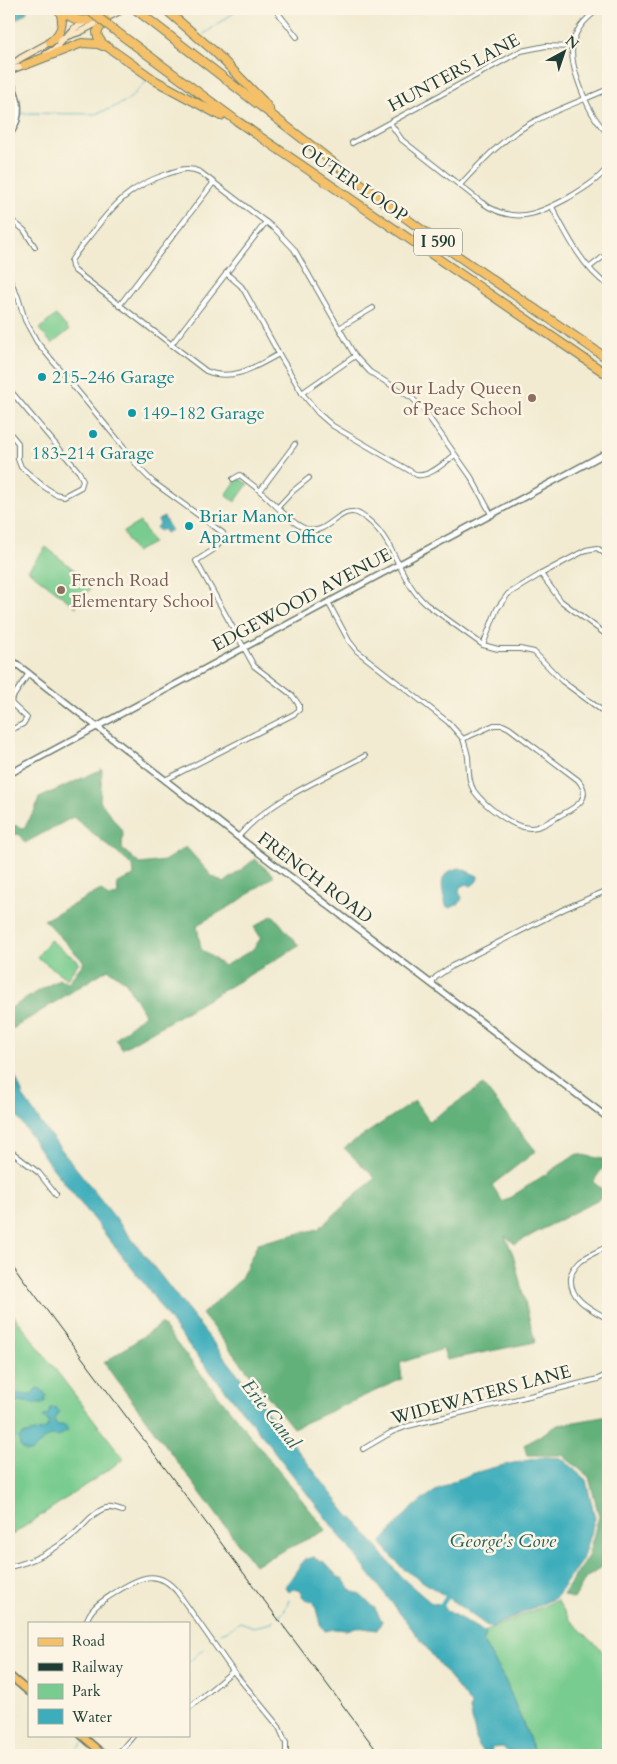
<svg xmlns="http://www.w3.org/2000/svg" width="617" height="1764" font-family="Cardo,serif">
  <rect width="100%" height="100%" fill="#fcf5e5"/>
  <filter id="ink" filterUnits="userSpaceOnUse"><feTurbulence type="fractalNoise" baseFrequency=".02" numOctaves="2"/><feDisplacementMap in="SourceGraphic" scale="10" xChannelSelector="R" yChannelSelector="G"/><feConvolveMatrix kernelMatrix="1 2 1 2 8 2 1 2 1" color-interpolation-filters="sRGB"/></filter>
  <filter id="wash" filterUnits="userSpaceOnUse"><feTurbulence type="fractalNoise" baseFrequency=".0096" numOctaves="4" result="noise"/><feDisplacementMap in="SourceGraphic" scale="20" xChannelSelector="R" yChannelSelector="G"/><feGaussianBlur stdDeviation="1.12" result="paint"/><feColorMatrix in="noise" values="0 0 0 0 0 0 0 0 0 0 0 0 0 0 0 0 0 1.4 0 .05"/><feComposite in="paint" operator="in"/></filter>
  <g filter="url(#wash)">
    <rect width="100%" height="100%" fill="#f2ebd2"/>
    <g fill="#79cc8f" stroke="#4c8462">
      <path d="M56,315L69,330L52,344L39,329Z"/>
      <path d="M238,478L248,484L235,502L226,495Z"/>
      <path d="M140,522L153,543L135,552L123,532Z"/>
      <path d="M46,547L93,585L76,607L28,570Z"/>
      <path d="M50,940L79,962L67,979L37,957Z"/>
      <path d="M9,1309L124,1459L9,1537Z"/>
      <path d="M557,1600L570,1620L608,1656V1755H536L505,1680L483,1642L486,1635L484,1632Z"/>
    </g>
    <g fill="#62b07a" stroke="#407657">
      <path d="M102,769L100,801L123,832L122,849L140,864L164,861L186,847L212,876L224,883L255,859L274,876L236,903L197,925L201,949L224,966L252,950L261,938L254,927L273,915L299,946L122,1049L116,1039L144,1014L125,981L108,969L9,1031V1009L59,979L68,983L84,962L44,920L101,890L108,897L118,895L117,883L134,876L133,866L73,817L25,843L19,834L9,836V824L24,828L35,810L39,798Z"/>
      <path d="M483,1085L536,1151L492,1185L503,1202L577,1154L608,1160L593,1182L608,1194L515,1244L505,1236L513,1254L535,1342L447,1360L443,1349L400,1363L402,1379L293,1428L202,1314L240,1280L258,1243L318,1229L375,1178L344,1148L415,1101L429,1121Z"/>
      <path d="M161,1324L326,1530L254,1565L104,1363Z"/>
      <path d="M608,1416V1563L586,1578L574,1599L563,1595L588,1556L599,1516L589,1477L562,1455H527L524,1445L558,1425Z"/>
    </g>
    <g fill="#3eadbb" stroke="#2e7578">
      <path d="M9,9H27V12L9,25Z"/>
      <path d="M164,517L171,530L166,533L163,529L159,531L156,527L160,524L158,520Z"/>
      <path d="M460,868L478,876C478,882 475,883 471,886L466,884L460,887L459,892L462,898L459,904L450,908L446,906C442,888 436,872 460,868Z"/>
      <path d="M9,1068L15,1076L24,1098L46,1130L194,1318L349,1516L354,1519L401,1577L430,1602C433,1604 442,1603 444,1606C445,1607 445,1609 446,1610L484,1632L486,1635L483,1642L505,1680L536,1755H510L503,1747L491,1748L493,1755H482V1750L478,1747L470,1710L471,1705L257,1429L178,1332L146,1286L48,1162L9,1104Z"/>
      <path d="M37,1388L41,1389L46,1395L45,1402L42,1404C27,1404 25,1398 9,1406V1397C16,1392 23,1395 31,1395Z"/>
      <path d="M52,1407L56,1408L60,1412L54,1419L57,1425H65L68,1430L58,1437C43,1433 41,1446 31,1452C21,1452 16,1443 22,1435L46,1429L49,1423L48,1420L44,1419L43,1417L49,1414V1409Z"/>
      <path d="M545,1457L561,1458L586,1480L595,1518L582,1560L555,1598L490,1628L450,1599L403,1569L381,1543C392,1531 402,1516 415,1506C453,1473 497,1466 545,1457Z"/>
      <path d="M313,1557L324,1562L338,1577L342,1578L352,1591L359,1594L374,1607L382,1621L377,1630L356,1627L347,1630L334,1629L325,1631L320,1624L314,1601L311,1602L302,1597L301,1591L293,1589L289,1592L285,1587L304,1560Z"/>
    </g>
    <g fill="none" stroke-linecap="round" stroke-linejoin="round">
      <g stroke="#3eadbb" stroke-width="1">
        <path d="M204,34L239,9"/>
        <path d="M9,112H15"/>
        <path d="M19,113L95,114L112,108L128,100L146,82"/>
        <path d="M9,1438L21,1437"/>
        <path d="M278,1616L284,1612L289,1600"/>
        <path d="M221,1633C229,1631 233,1626 240,1622L254,1627L271,1623L273,1620"/>
        <path d="M189,1662L203,1649"/>
        <path d="M72,1755L83,1742"/>
      </g>
      <path stroke="#3eadbb" stroke-width="4.5" d="M442,1605L447,1597"/>
    </g>
  </g>
  <g filter="url(#ink)">
    <g fill="none" stroke-linecap="round" stroke-linejoin="round">
      <g stroke="#697a6b" stroke-width="6">
        <g id="minor">
          <path d="M275,9L297,37"/>
          <path d="M599,9C563,34 569,58 583,94C589,109 596,123 608,133"/>
          <path d="M390,123L402,140L481,202C513,225 537,215 568,198C583,189 597,181 608,167"/>
          <path d="M352,143L521,51L546,46L572,47"/>
          <path d="M460,185C482,161 504,137 533,122C557,109 584,100 608,89"/>
          <path d="M552,207C565,232 584,270 608,285"/>
          <path d="M9,218L24,230L35,247"/>
          <path d="M590,267L608,253"/>
          <path d="M226,273L241,286L245,292L279,354L302,393L318,413L333,426L417,475C430,477 445,462 455,455"/>
          <path d="M9,278L18,297L25,320L37,342L123,446L139,468L153,482L223,533L224,537L213,550L196,561L254,666L292,695L299,705V710L294,714L165,780"/>
          <path d="M119,306L214,182"/>
          <path d="M339,328L373,308"/>
          <path d="M171,345L266,222"/>
          <path d="M279,354C255,367 233,382 206,371L75,271L72,267L71,261C77,251 85,242 92,233C115,203 131,186 167,174C178,170 188,166 200,172L275,229L294,249L355,356L370,372L412,398L423,409L471,477L491,514"/>
          <path d="M9,389L79,472L83,480L81,487L64,496L55,494L43,486L21,467L18,459V443L9,432"/>
          <path d="M302,393L355,356"/>
          <path d="M233,479L240,475C247,481 255,486 261,492C274,503 293,526 309,530C328,535 342,502 361,515C395,535 397,579 426,604L483,645L498,649H520L534,652L562,681L608,715"/>
          <path d="M260,491L295,444"/>
          <path d="M278,507L293,491L309,478"/>
          <path d="M541,574L561,601L608,636"/>
          <path d="M328,602L349,641L357,651L448,722L463,739"/>
          <path d="M483,645L497,609L508,594L541,574L586,550L597,548L608,556"/>
          <path d="M494,725H503L509,728L578,780C594,799 574,808 559,816C550,821 541,828 531,828C514,829 484,805 474,791C468,781 469,769 468,757C467,751 465,745 463,739Z"/>
          <path d="M9,731L23,724L27,718L12,704L11,700L29,673"/>
          <path d="M238,837C271,799 321,780 365,756"/>
          <path d="M431,983L436,977L452,966L564,909L608,890"/>
          <path d="M9,1150L39,1173L56,1195"/>
          <path d="M608,1246C599,1251 588,1255 581,1261C576,1266 572,1272 571,1278C569,1300 593,1310 608,1319"/>
          <path d="M363,1449L392,1432L408,1426L598,1379L608,1374"/>
          <path d="M9,1567C33,1562 55,1550 74,1534C84,1526 91,1514 103,1509C110,1506 116,1509 122,1511"/>
          <path d="M86,1623C90,1607 103,1601 116,1592C138,1578 158,1567 178,1593L233,1671L279,1727L286,1743V1755"/>
          <path d="M189,1708L233,1671"/>
          <path d="M117,1755L134,1735"/>
        </g>
      </g>
      <g stroke="#697a6b" stroke-width="8">
        <g id="tertiary">
          <path d="M9,78C19,98 24,116 9,135"/>
          <path d="M9,658L238,837L608,1118"/>
          <path d="M9,774L608,452"/>
        </g>
      </g>
      <g stroke="#697a6b" stroke-width="8">
        <g id="secondary">
          <path d="M95,17L111,9"/>
          <path d="M46,54L56,48L73,29L87,21"/>
          <path d="M9,67L21,58L50,42L80,32L124,9"/>
          <path d="M9,71L27,64"/>
        </g>
      </g>
      <g stroke="#697a6b" stroke-width="9">
        <g id="primary">
          <path d="M9,1675L29,1692"/>
          <path d="M81,1735L104,1755"/>
        </g>
      </g>
      <g stroke="#697a6b" stroke-width="10">
        <g id="motorway">
          <path d="M135,9L392,208L452,252L608,359"/>
          <path d="M165,9L215,52L263,101L269,109"/>
          <path d="M60,10C70,16 78,24 91,19"/>
          <path d="M106,19L97,32L98,37L102,43L156,81L221,116"/>
          <path d="M117,32L237,121L608,375"/>
          <path d="M50,42C62,33 65,23 59,9"/>
          <path d="M25,65L82,43L98,44L103,46"/>
        </g>
      </g>
      <use href="#minor" stroke="#fff" stroke-width="4"/>
      <use href="#tertiary" stroke="#fff" stroke-width="5"/>
      <use href="#secondary" stroke="#fbe6c3" stroke-width="5.5"/>
      <use href="#primary" stroke="#f4c16a" stroke-width="6"/>
      <use href="#motorway" stroke="#f4c16a" stroke-width="8"/>
      <path stroke="#1f3d34" stroke-width="1" d="M9,1260L380,1755"/>
      <g stroke="#697a6b" stroke-width="10" stroke-linecap="butt">
        <path id="motorway-bridge" d="M87,9L117,32"/>
      </g>
      <use href="#motorway-bridge" stroke="#f4c16a" stroke-width="8"/>
    </g>
  </g>
  <g fill="#0f9aa8" stroke="#fcf5e5" stroke-width="2">
    <circle cx="42" cy="377" r="5"/>
    <circle cx="132" cy="413" r="5"/>
    <circle cx="93" cy="434" r="5"/>
    <circle cx="189" cy="526" r="5"/>
  </g>
  <g fill="#8d6e63" stroke="#fcf5e5" stroke-width="2">
    <circle cx="532" cy="398" r="5"/>
    <circle cx="61" cy="590" r="5"/>
  </g>
  <g text-anchor="middle" dominant-baseline="central" stroke-width="5" stroke-linejoin="round" paint-order="stroke">
    <rect fill="#fcf5e5" stroke="#617469" stroke-width="1" x="414" y="228.5" width="48" height="27" rx="4"/>
    <g font-size="16" font-weight="bold" fill="#1f3d34">
      <text x="438" y="242">I 590</text>
    </g>
    <g font-size="18" fill="#1f3d34" stroke="#fcf5e5">
      <text transform="translate(454 73) rotate(-28)">HUNTERS LANE</text>
      <text transform="translate(354 183) rotate(34)">OUTER LOOP</text>
      <text transform="translate(302 600) rotate(-28)">EDGEWOOD AVENUE</text>
      <text transform="translate(315 878) rotate(37)">FRENCH ROAD</text>
      <text transform="translate(481 1395) rotate(-15)">WIDEWATERS LANE</text>
    </g>
    <g font-size="18" fill="#0d838f" stroke="#fcf5e5" text-anchor="start">
      <text x="52" y="377">215-246 Garage</text>
      <text x="142" y="413">149-182 Garage</text>
      <text x="93" y="453" text-anchor="middle">183-214 Garage</text>
      <text x="199" y="516">Briar Manor<tspan x="199" dy="21">Apartment Office</tspan></text>
    </g>
    <g font-size="18" fill="#785e54" stroke="#fcf5e5" text-anchor="end">
      <text x="522" y="388">Our Lady Queen<tspan x="522" dy="21">of Peace School</tspan></text>
      <text x="71" y="580" text-anchor="start">French Road<tspan x="71" dy="21">Elementary School</tspan></text>
    </g>
    <g font-size="19" font-style="italic" fill="#285f5c" stroke="#fcf5e5">
      <text transform="translate(271 1414) rotate(52)">Erie Canal</text>
      <text x="503" y="1541">George's Cove</text>
    </g>
  </g>
  <rect width="617" height="1764" fill="none" stroke="#fcf5e5" stroke-width="30"/>
  <rect x="28" y="1622" width="162" height="115" fill="#fcf5e5" stroke="#a4ab9e"/>
  <rect x="38" y="1638" width="25" height="8" fill="#f4c16a" stroke="#a4ab9e"/>
  <text x="72" y="1646" font-size="15" fill="#1f3d34">Road</text>
  <rect x="38" y="1663" width="25" height="8" fill="#1f3d34" stroke="#a4ab9e"/>
  <text x="72" y="1672" font-size="15" fill="#1f3d34">Railway</text>
  <rect x="38" y="1684" width="25" height="15" fill="#79cc8f" stroke="#a4ab9e"/>
  <text x="72" y="1696" font-size="15" fill="#1f3d34">Park</text>
  <rect x="38" y="1709" width="25" height="15" fill="#3eadbb" stroke="#a4ab9e"/>
  <text x="72" y="1722" font-size="15" fill="#1f3d34">Water</text>
  <g transform="translate(564 52) rotate(40)" stroke="#fcf5e5" stroke-width="4" paint-order="stroke">
  <path d="M0-4L9 19L0 12L-9 19Z" fill="#1f3d34"/>
  <text y="-8" font-size="14" font-weight="bold" text-anchor="middle" fill="#1f3d34">N</text>
  </g>
</svg>
